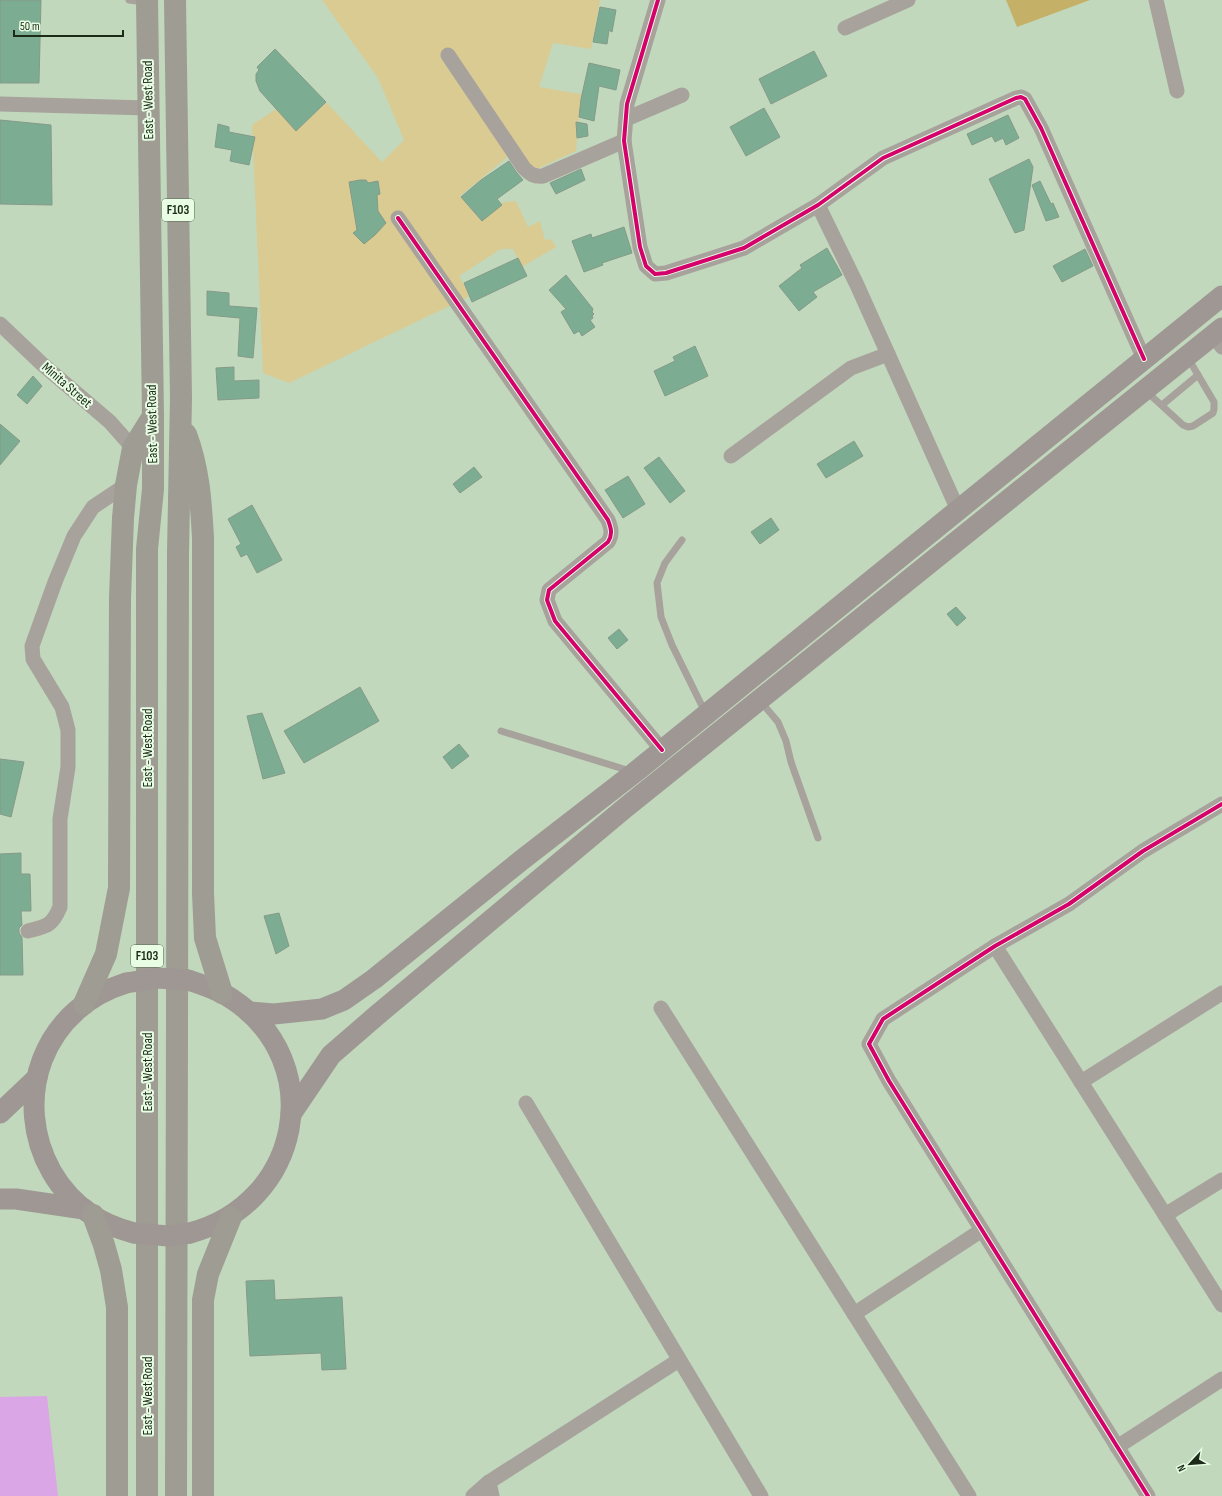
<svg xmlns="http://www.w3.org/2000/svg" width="1222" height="1496" font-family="'Sofia Sans Condensed',sans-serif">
  <rect width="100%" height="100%" fill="#c1d8bc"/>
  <path fill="#dacb93" d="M322,0H600L591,49L553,43L539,87L581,94L576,151L528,173L511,154L460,196L482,221L504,202L516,201L528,227L540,221L545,240L551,239L556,247L522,267L513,249H501L459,276L470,296L289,383L263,373L252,125L276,109L296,131L326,102L382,162L404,140L378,78Z"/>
  <path fill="#c4b167" d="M1006,0H1090L1017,27Z"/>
  <path fill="#dba6e6" d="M47,1396L58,1496H0V1397Z"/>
  <g fill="#7cad93" stroke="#859a88">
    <path d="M0,0H41L39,83H0Z"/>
    <path d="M600,7L616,10L612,32L609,30L607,44L593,42Z"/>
    <path d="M275,49L326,102L296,131L260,91L256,81V74L259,70L257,67Z"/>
    <path d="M814,51L827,76L771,104L759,79Z"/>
    <path d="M589,63L620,70L616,90L599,86L594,121L579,117L581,99Z"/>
    <path d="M764,108L780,137L746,156L730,127Z"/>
    <path d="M1008,115L1019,138L1006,145L1003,138L995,142L992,136L972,145L967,134Z"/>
    <path d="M0,120L51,125L52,205L0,204Z"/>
    <path d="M576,122L587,124L588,136L577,138Z"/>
    <path d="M218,124L229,127V132L255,137L249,165L230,161L232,150L215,147Z"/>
    <path d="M1029,159L1033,167L1024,230L1015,233L989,179Z"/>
    <path d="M509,161L517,173L523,180L497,199L502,205L482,221L461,197L481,180Z"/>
    <path d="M581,169L585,180L556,194L550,183Z"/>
    <path d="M360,180H366L368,183L378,181L380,194L377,195L378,211L386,223L375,235L364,244L353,233L357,230L349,182Z"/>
    <path d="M1040,181L1051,204L1053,203L1059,217L1046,221L1032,185Z"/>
    <path d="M624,227L632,253L602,263L603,265L584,272L572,241L591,234L592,238Z"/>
    <path d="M827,248L842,275L813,292L817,297L799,311L779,286L802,268L800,265Z"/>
    <path d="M1085,249L1093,266L1062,282L1053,266Z"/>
    <path d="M518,258L527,276L472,302L464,283Z"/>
    <path d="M566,275L593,309L592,312L594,314L592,316L593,318L590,320L595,327L582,336L579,331L574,334L561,312L566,309L549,290Z"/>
    <path d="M207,291L229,293V306L257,308L253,358L238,356L240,318L207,315Z"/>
    <path d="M695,346L708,376L665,396L654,371L675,361L673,357Z"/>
    <path d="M234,367V381L259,380V398L218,400L216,368Z"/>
    <path d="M33,376L42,386L27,404L17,395Z"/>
    <path d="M0,424L20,441L0,465Z"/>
    <path d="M854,441L863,456L826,478L817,464Z"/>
    <path d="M659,457L685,491L670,503L644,468Z"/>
    <path d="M474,467L482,477L460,493L453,484Z"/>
    <path d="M628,476L645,504L623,518L605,490Z"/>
    <path d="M252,505L282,560L257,573L247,554L241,557L236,547L241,544L228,519Z"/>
    <path d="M771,518L779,530L760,544L751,532Z"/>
    <path d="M956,607L966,618L957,626L947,614Z"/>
    <path d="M619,629L628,640L617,649L608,638Z"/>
    <path d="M360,687L379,721L304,763L284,731Z"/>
    <path d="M262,713L285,773L263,779L247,716Z"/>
    <path d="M459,744L469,756L452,769L443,757Z"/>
    <path d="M0,759L24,762L11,817L0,814Z"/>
    <path d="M21,853V874H30L31,911H21L22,925L19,928V933L22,937L23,975H0V854Z"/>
    <path d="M279,913L289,946L276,954L264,916Z"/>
    <path d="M274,1280L275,1300L342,1297L346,1369L322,1370L321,1353L250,1356L246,1281Z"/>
  </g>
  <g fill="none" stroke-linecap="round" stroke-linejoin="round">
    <g stroke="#a8a29d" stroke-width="7">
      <path d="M129,0L145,2"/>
      <path d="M1147,392L1183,425L1188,427L1193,426L1213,413L1214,409V402L1188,358"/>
      <path d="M1162,405L1198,375"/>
      <path d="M682,540L665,563L657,583L661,617L672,645L705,712"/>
      <path d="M761,702L778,722L786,741L791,762L818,838"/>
      <path d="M501,731L630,771"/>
    </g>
    <g stroke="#a8a29d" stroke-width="15">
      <path d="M658,0L627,104L624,141L640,247L646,266L655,274L666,273L744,248L818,205L883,158L1016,98L1021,97L1025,99L1041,128L1144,359"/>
      <path d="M1156,0L1177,91"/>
      <path d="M845,28L908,0"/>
      <path d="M448,55L524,168C530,174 534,177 543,176L624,141"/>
      <path d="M0,104L148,108"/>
      <path d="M626,119L682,95"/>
      <path d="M818,205L857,285L958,510"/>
      <path d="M398,218L608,520C611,528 613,534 608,542L549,590L547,600L555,621L662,750"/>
      <path d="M0,324L41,363L110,422L133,448"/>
      <path d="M1213,335L1222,347"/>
      <path d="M731,456L851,368L888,354"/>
      <path d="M28,931C47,926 52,926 60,907V819L68,767V730L62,707L33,659L32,646L55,582L74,536L93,507L126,485"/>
      <path d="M995,946L1222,1305"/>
      <path d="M661,1008L969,1496"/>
      <path d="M1081,1082L1222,993"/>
      <path d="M526,1103L761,1496"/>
      <path d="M1165,1215L1222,1180"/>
      <path d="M854,1314L982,1230"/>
      <path d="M1117,1447L1222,1379"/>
      <path d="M473,1496L489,1482"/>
      <path d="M492,1496L489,1482L679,1360"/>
      <path d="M1148,1496L889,1081L869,1044L883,1019L995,946L1069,904L1143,851L1222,804"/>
    </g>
    <g stroke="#9e9793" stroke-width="21">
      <path d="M188,980C204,985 219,990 232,999C329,1063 301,1204 190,1233"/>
      <path d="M126,983C107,989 90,998 76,1011C13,1067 23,1169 92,1215C105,1224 119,1229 134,1233"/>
      <path d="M250,1012L274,1014L322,1009L344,1000L374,979L523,859L634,773L1222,296"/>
      <path d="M0,1113L37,1078"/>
      <path d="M291,1114L331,1055L376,1016L625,808L1222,328"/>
      <path d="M0,1199H16L84,1209"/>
    </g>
    <g stroke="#9e9c93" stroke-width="22">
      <path d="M175,0L181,398L178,553L176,1496"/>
      <path d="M186,434C199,469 201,502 203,538V893L205,938L222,993"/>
      <path d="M84,1004L106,954L119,888L120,598L123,518L126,485L133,448L153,416"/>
      <path d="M93,1215L104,1245L111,1270L117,1307V1496"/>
      <path d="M147,1496V549L153,489V416L147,0"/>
      <path d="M203,1496V1300L208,1274L231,1217"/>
    </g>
    <g stroke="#9e9793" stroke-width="21">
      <path d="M126,983L157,978L188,980"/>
      <path d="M134,1233L168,1236L190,1233"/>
    </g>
    <g stroke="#e8fde4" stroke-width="6">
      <g id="cycleway">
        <path d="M658,0L627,104L624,141L640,247L646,266L655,274L666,273L744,248L818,205L883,158L1016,98L1021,97L1025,99L1041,128L1144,359"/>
        <path d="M398,218L608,520C611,528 613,534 608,542L549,590L547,600L555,621L662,750"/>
        <path d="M1148,1496L889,1081L869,1044L883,1019L995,946L1069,904L1143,851L1222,804"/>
      </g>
    </g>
    <use href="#cycleway" stroke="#d6006c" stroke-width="4"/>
  </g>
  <g text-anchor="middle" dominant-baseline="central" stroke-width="4" stroke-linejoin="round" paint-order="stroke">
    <g fill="#e8fde4" stroke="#586a55" stroke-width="1">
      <rect x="162" y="199" width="32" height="22" rx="3"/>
      <rect x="131" y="945" width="32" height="22" rx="3"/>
    </g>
    <g font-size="13" font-weight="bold" fill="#1b2b18">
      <text x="178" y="210">F103</text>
      <text x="147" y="956">F103</text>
    </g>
    <g font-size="14" fill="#1b2b18" stroke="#e8fde4">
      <text transform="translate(148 100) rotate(-91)">East - West Road</text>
      <text transform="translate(67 385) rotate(41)">Minita Street</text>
      <text transform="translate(152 424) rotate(-91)">East - West Road</text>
      <text transform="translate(147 748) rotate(-90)">East - West Road</text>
      <text transform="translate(147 1072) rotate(-90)">East - West Road</text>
      <text transform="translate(147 1396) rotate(-90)">East - West Road</text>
    </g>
  </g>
  <g transform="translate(1190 1464) rotate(244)" stroke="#e8fde4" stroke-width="3" paint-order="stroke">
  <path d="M0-3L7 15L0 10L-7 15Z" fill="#1b2b18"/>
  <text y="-6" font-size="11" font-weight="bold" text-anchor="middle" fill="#1b2b18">N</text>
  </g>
  <path d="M14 30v6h109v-6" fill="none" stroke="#1b2b18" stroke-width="2"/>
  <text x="20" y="30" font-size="12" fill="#1b2b18" stroke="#e8fde4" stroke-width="3" paint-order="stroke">50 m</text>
</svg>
